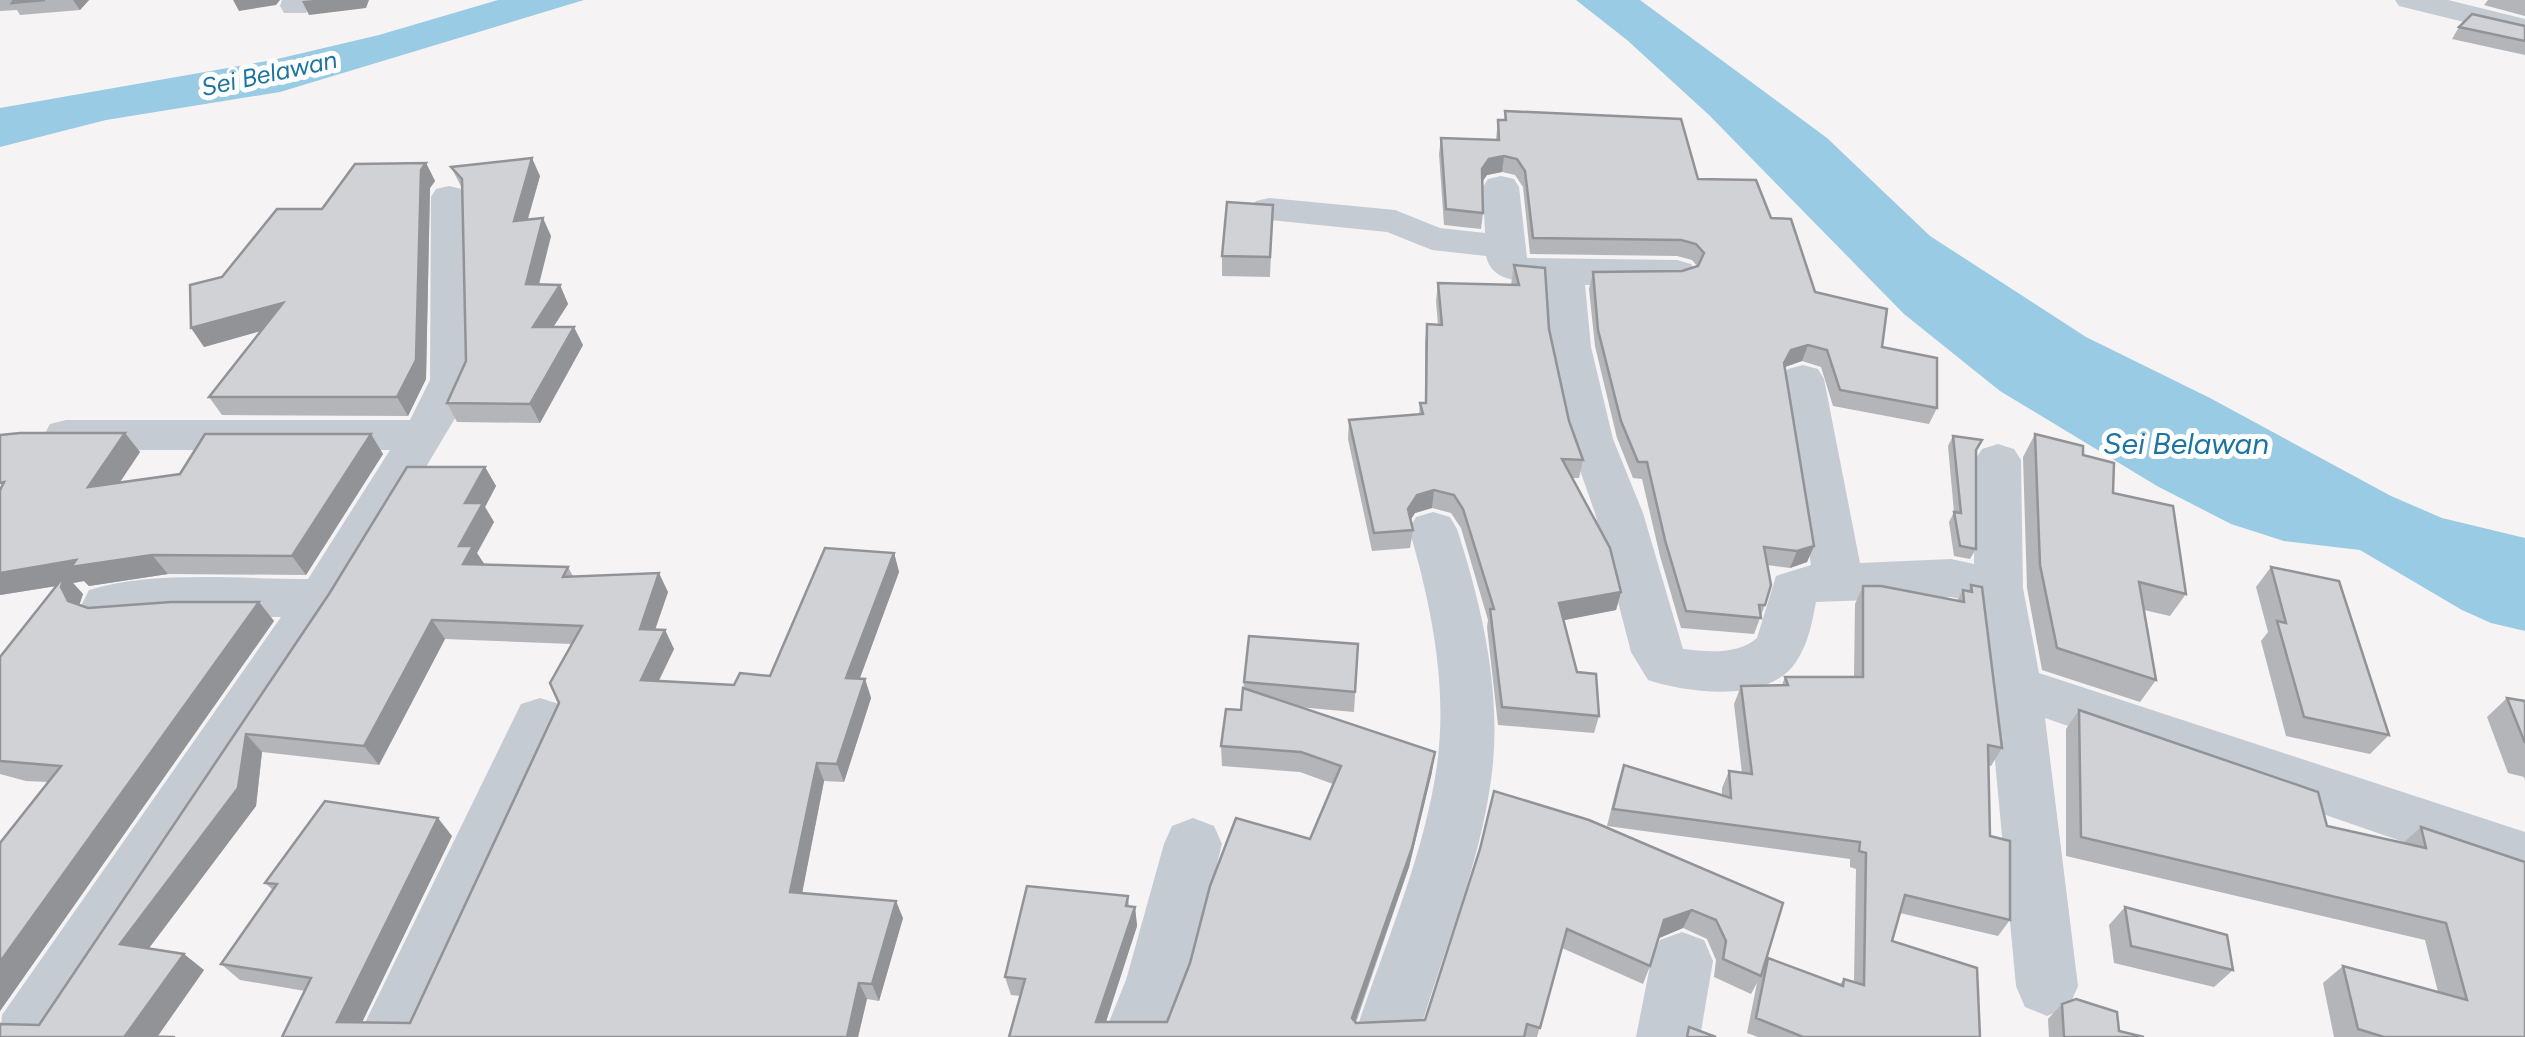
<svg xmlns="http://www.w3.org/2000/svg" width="2525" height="1037" font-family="Figtree,sans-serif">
  <rect width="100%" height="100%" fill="#f5f3f3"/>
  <g fill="#99cbe4">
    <path d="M498,0H584L280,92L106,120L0,147V108L273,60L379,35Z"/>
    <path d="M1576,0H1640L1827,138L1930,236L2086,337L2210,398L2391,496L2442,518L2525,538V631L2491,623L2462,610L2360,550L2284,541L2231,524L2157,486L2000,391L1904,314L1709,115L1627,40Z"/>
  </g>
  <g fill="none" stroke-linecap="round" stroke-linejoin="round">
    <g fill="#c5cbd2" fill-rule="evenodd">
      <path d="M282,0H312L306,13H284L280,6Z"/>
      <path d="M2395,0H2448L2525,19V37L2399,6Z"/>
      <path d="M1501,176L1514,179L1519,187L1527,258L1677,260L1691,264L1697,272L1691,280L1677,284L1585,285L1591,347L1613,439L1643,513L1683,649C1707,652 1738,655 1757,638L1776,576L1811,565L1782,379L1788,369L1803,365L1818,369L1824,379L1860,563L1951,559L1974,564L1975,460L1982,449L1998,444L2014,449L2021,460L2023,588L2039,673L2525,832V884L2045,718L2078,986L2069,1007L2047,1016L2025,1007L2016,986L1988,686L1975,602L1951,597L1816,602C1812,623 1808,644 1796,662C1769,704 1687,693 1648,680L1631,652L1595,513L1569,439L1549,347L1545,283C1522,281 1492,283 1486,256L1432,250L1387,232L1269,220L1256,217L1250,209L1256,201L1269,198L1395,210L1440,228L1485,233L1483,187L1488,179Z"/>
      <path d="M449,186L462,189L467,197L472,380L457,415L340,611L62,1037H0L2,1015L281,617H187L107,623L89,618L82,604L89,590C153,570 240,579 308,579L390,450H66L50,446L44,435L50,424L66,420H410L430,380L431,197L436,189Z"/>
      <path d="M1433,512L1450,517L1457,529C1481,603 1500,684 1493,763C1484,856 1444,948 1418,1037H1354C1383,948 1424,858 1437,765C1448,686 1431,604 1409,529L1416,517Z"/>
      <path d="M540,698L559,704L567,720L423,1037H358L521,704Z"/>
      <path d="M1193,818L1214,826L1222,844L1188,980L1167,1037H1103L1126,980L1164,844L1172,826Z"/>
      <path d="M1682,932L1704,940L1713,961L1700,1037H1636L1651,961L1660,940Z"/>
    </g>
  </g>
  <g fill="#b3b5b8">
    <path d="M0,0H89L80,10L20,15L17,10L0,11Z"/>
    <path d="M2488,0H2525V16L2484,5Z"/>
    <path d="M2525,26V55L2452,39L2459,27Z"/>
    <path d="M1505,111L1698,179L1771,218L1815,292L1882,347L1937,408L1929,424L1833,406L1821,367L1802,361L1785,367L1814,546L1807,562L1790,568L1767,565L1765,605L1754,634L1681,628L1660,556L1642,479L1633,478L1617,438L1595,346L1589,289L1593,272L1682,271L1697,266L1692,260L1677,256L1530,254L1523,187L1515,175L1502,172L1487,175L1482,182L1483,213L1481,229L1444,225L1439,154L1441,138L1496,140L1498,120H1504Z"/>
    <path d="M426,163L435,181L430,188L426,379L408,416L222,415L209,397L261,331L204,347L222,277L322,209Z"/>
    <path d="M451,167L540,176L528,219L551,236L539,285H560L568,304L553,327L583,345L540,423L457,422L447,403L466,361L462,188Z"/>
    <path d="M1273,205L1270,277L1222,276V256Z"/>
    <path d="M1514,265L1549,329L1569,421L1583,460L1579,478H1572L1621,592L1616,610L1563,620L1577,672L1599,716L1594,733L1498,725L1487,627L1488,620L1461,528L1451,513L1432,508L1415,513L1410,520L1413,530L1410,548L1372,551L1348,439L1349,420L1419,415L1420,403H1425V342L1427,324L1438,325L1436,301L1438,283L1511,285Z"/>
    <path d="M125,433L140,452L120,482L180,474L371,434L383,454L306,575L168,574L89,586L84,581L73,583L83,594L79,605L88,608L259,602L274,621L0,1011V843L48,782L26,781L0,774V657L57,586L0,595Z"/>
    <path d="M2035,434L2083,455L2186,594L2170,616L2144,610L2156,680L2140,702L2042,670L2027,588L2023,457Z"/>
    <path d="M1953,436L1976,450V549L1970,559L1954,556L1949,522L1954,512L1948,446Z"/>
    <path d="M485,467L496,486L485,507L494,522L477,553L484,565L568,567L573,576L668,592L655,630H665L674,649L659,681L734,685L770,676L894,553L899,572L859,679H865L871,698L844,782L824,781L802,893L903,918L879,1001L867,999L858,1037H282L305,991L240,980L221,964L273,890L265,883L452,836L362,1022L410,1023L559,703L572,644L445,639L379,765L262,752L256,806L149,948L204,970L158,1036L39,1025L329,594Z"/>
    <path d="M2271,567L2389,735L2370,754L2286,736L2261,641L2268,632L2256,587Z"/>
    <path d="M1971,585L2002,748L1991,766L1988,765L1990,836L2010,920L1998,936L1900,913L1892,941L1980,1037H1758L1747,1033L1757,983L1751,994L1714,977L1716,960L1707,939L1683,928L1659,938L1650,966L1643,984L1562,948L1537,1037H1009L1020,996L1011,995L1005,977L1128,896L1129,907H1135L1137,926L1106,1022H1167L1310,839L1333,784L1300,772L1222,766L1221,746L1241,710L1244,682L1358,644L1354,712L1298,707L1432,772L1409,867L1356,1023L1425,1020L1480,849L1783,903L1765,963L1768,958L1840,984L1844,979L1854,982L1856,869L1850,867V859L1607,826L1618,782L1624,765L1722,795V788L1729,771L1742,773L1734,704L1741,686L1782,685L1785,677H1854L1855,604L1863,586L1957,601L1963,590L1968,591Z"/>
    <path d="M2507,698L2525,701V781L2524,777L2508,773L2487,717Z"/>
    <path d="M2079,710L2327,826L2403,843L2421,827L2525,1037H2334L2323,983L2343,966L2438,992L2425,940L2066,856V729Z"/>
    <path d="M2125,907L2233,970L2214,987L2114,963L2109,925Z"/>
    <path d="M2062,1004L2119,1031L2144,1037H2049L2048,1019Z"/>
  </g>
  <g fill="#929396">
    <path d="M73,0H89L80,10Z"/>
    <path d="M233,0H280L276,5L239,11Z"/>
    <path d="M313,0H369L366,8L309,15L302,1Z"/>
    <path d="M1504,156L1502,172L1487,175L1480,185L1482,169L1489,159Z"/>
    <path d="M532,158L540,176L522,239L514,221Z"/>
    <path d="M426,163L435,181L430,188L426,379L408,416L397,397L421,170Z"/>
    <path d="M543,218L551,236L534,303L526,284Z"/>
    <path d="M560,285L568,304L542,345L533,327Z"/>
    <path d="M283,303L295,321L204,347L191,328Z"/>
    <path d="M574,327L583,345L540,423L530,404Z"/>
    <path d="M1808,345L1802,361L1785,367L1784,363L1791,350Z"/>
    <path d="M125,433L140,452L104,506L88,487Z"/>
    <path d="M371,434L383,454L306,575L292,556Z"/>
    <path d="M485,467L496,486L485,507L494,522L477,553L485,565L463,564L459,546L465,503Z"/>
    <path d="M1434,490L1432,508L1415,513L1406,527L1408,509L1417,495Z"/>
    <path d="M1814,546L1807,562L1790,568L1797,551Z"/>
    <path d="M894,553L899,572L853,697L846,678Z"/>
    <path d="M152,555L168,574L89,586L84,581L73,583L83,594L79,606L68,601L61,587L62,585L0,595V573L76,560Z"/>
    <path d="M659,573L668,592L649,647L640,629Z"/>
    <path d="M1621,592L1616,610L1555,622L1559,603Z"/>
    <path d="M259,602L274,621L0,1011V962Z"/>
    <path d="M432,620L445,639L379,765L364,746Z"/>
    <path d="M665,630L674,649L650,698L641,680Z"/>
    <path d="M865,679L871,698L844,782L837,764Z"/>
    <path d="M246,734L262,752L256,806L140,960L120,944Z"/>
    <path d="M1435,752L1432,772L1409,867L1350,1036L1352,1018Z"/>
    <path d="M817,763L824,781L799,909L790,892Z"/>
    <path d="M438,818L452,836L355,1037L337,1022Z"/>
    <path d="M896,901L903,918L879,1001L872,984Z"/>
    <path d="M1135,907L1137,926L1101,1037L1096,1022Z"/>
    <path d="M1692,910L1683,928L1657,939L1664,920Z"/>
    <path d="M184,954L204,970L157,1037L125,1036Z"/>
    <path d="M859,983L867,999L858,1037H847Z"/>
  </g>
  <g fill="#d0d2d6" stroke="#929396" stroke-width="2.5">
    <path d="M14,0H45L12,3Z"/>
    <path d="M2472,14L2525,26V41L2459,27Z"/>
    <path d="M1505,111L1681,119L1698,179L1756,180L1771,218L1791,219L1815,292L1887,309L1882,347L1937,358V408L1840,390L1827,350L1808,345L1791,350L1784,363L1814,546L1797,551L1764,547L1771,585L1765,605H1759L1761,618L1686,611L1665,540L1647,462H1638L1621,421L1598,330L1593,272L1682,271L1698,266L1704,253L1696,244L1681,240L1533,238L1525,171L1517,159L1504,156L1489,159L1482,169L1483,213L1446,209L1441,138L1499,140L1498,120H1506Z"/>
    <path d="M532,158L514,221L543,218L526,284L560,285L533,327H574L530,404L447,403L466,361L462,179L451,167Z"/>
    <path d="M426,163L421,170L416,360L397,397H209L283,303L191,328L190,285L222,277L277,209H322L355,164Z"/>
    <path d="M1227,202L1273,205L1270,257L1222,256Z"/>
    <path d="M1514,265L1545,268L1549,329L1569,421L1583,460L1562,459L1610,548L1621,592L1559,603L1577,672L1596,674L1599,716L1502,707L1490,609H1494L1463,509L1454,495L1434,490L1417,495L1408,509L1413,530L1374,533L1349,420L1423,414L1420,403H1426L1427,324L1442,325L1438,283L1519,285Z"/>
    <path d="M20,433H125L88,487L180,474L205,434H371L292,556L152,555L71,567L76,560L0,573V490L4,482L0,483V435Z"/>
    <path d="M2035,434L2083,446V455L2114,463L2113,493L2173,506L2186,594L2139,582L2156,680L2057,648L2040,565Z"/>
    <path d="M1953,436L1982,440L1976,450V549L1960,546L1954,512L1961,513Z"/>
    <path d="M407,467H485L465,503H483L459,546H473L463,564L568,567L563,577L659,573L640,629L665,630L641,680L734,685L740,673L770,676L825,548L894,553L846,678L865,679L837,764L817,763L790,892L896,901L872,984L859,983L847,1037H282L311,978L221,964L277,884L265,883L325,801L438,818L337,1022L410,1023L559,703L550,683L582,626L432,620L364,746L246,734L238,788L120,944L184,954L125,1036L175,1037H0V1024L39,1025L329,594Z"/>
    <path d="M2271,567L2339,581L2389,735L2304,717L2277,621L2286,623Z"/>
    <path d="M65,575L61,587L68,601L88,608L171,602H259L0,962V843L61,766L0,761V657Z"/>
    <path d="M1971,585L1982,587L2002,748L1988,745L1990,836L2010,841V920L1905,895L1892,941L1977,968L1980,1037H1803L1756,1018L1768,958L1843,986L1844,979L1864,985L1866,853L1859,851L1860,842L1613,809L1624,765L1731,798L1729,771L1752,774L1741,686L1788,685L1785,677H1863V586H1881L1964,602L1963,590L1972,592Z"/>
    <path d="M1249,636L1358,644L1355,692L1244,682Z"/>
    <path d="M1243,688L1435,752L1412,848L1352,1018L1356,1023L1425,1020L1480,849L1494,791L1589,820L1783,903L1761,976L1723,959L1726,941L1716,920L1692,910L1664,920L1650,966L1567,929L1540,1028L1527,1024L1524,1037H1009L1025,979L1005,977L1027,886L1128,896L1126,906L1135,907L1096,1022H1167L1190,963L1210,886L1236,818L1310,839L1341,766L1301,752L1221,746L1226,709L1241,710Z"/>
    <path d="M2507,698L2525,701V743Z"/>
    <path d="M2079,710L2318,792L2327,826L2426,848L2421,827L2525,862V1037H2384L2358,1029L2343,966L2467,1000L2446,923L2081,837Z"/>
    <path d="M2125,907L2227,935L2233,970L2131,946Z"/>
    <path d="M2076,999L2117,1012L2119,1031L2144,1037H2064L2062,1004Z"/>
    <path d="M1689,1027L1716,1037H1687Z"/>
  </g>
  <g text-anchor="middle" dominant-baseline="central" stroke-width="10" stroke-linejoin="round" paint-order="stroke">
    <g font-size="25" font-style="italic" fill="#1c75a1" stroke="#fff">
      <text transform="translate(269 73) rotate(-12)">Sei Belawan</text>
    </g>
    <g font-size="30" font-style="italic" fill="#1c75a1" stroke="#fff">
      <text x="2186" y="443">Sei Belawan</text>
    </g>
  </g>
</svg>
